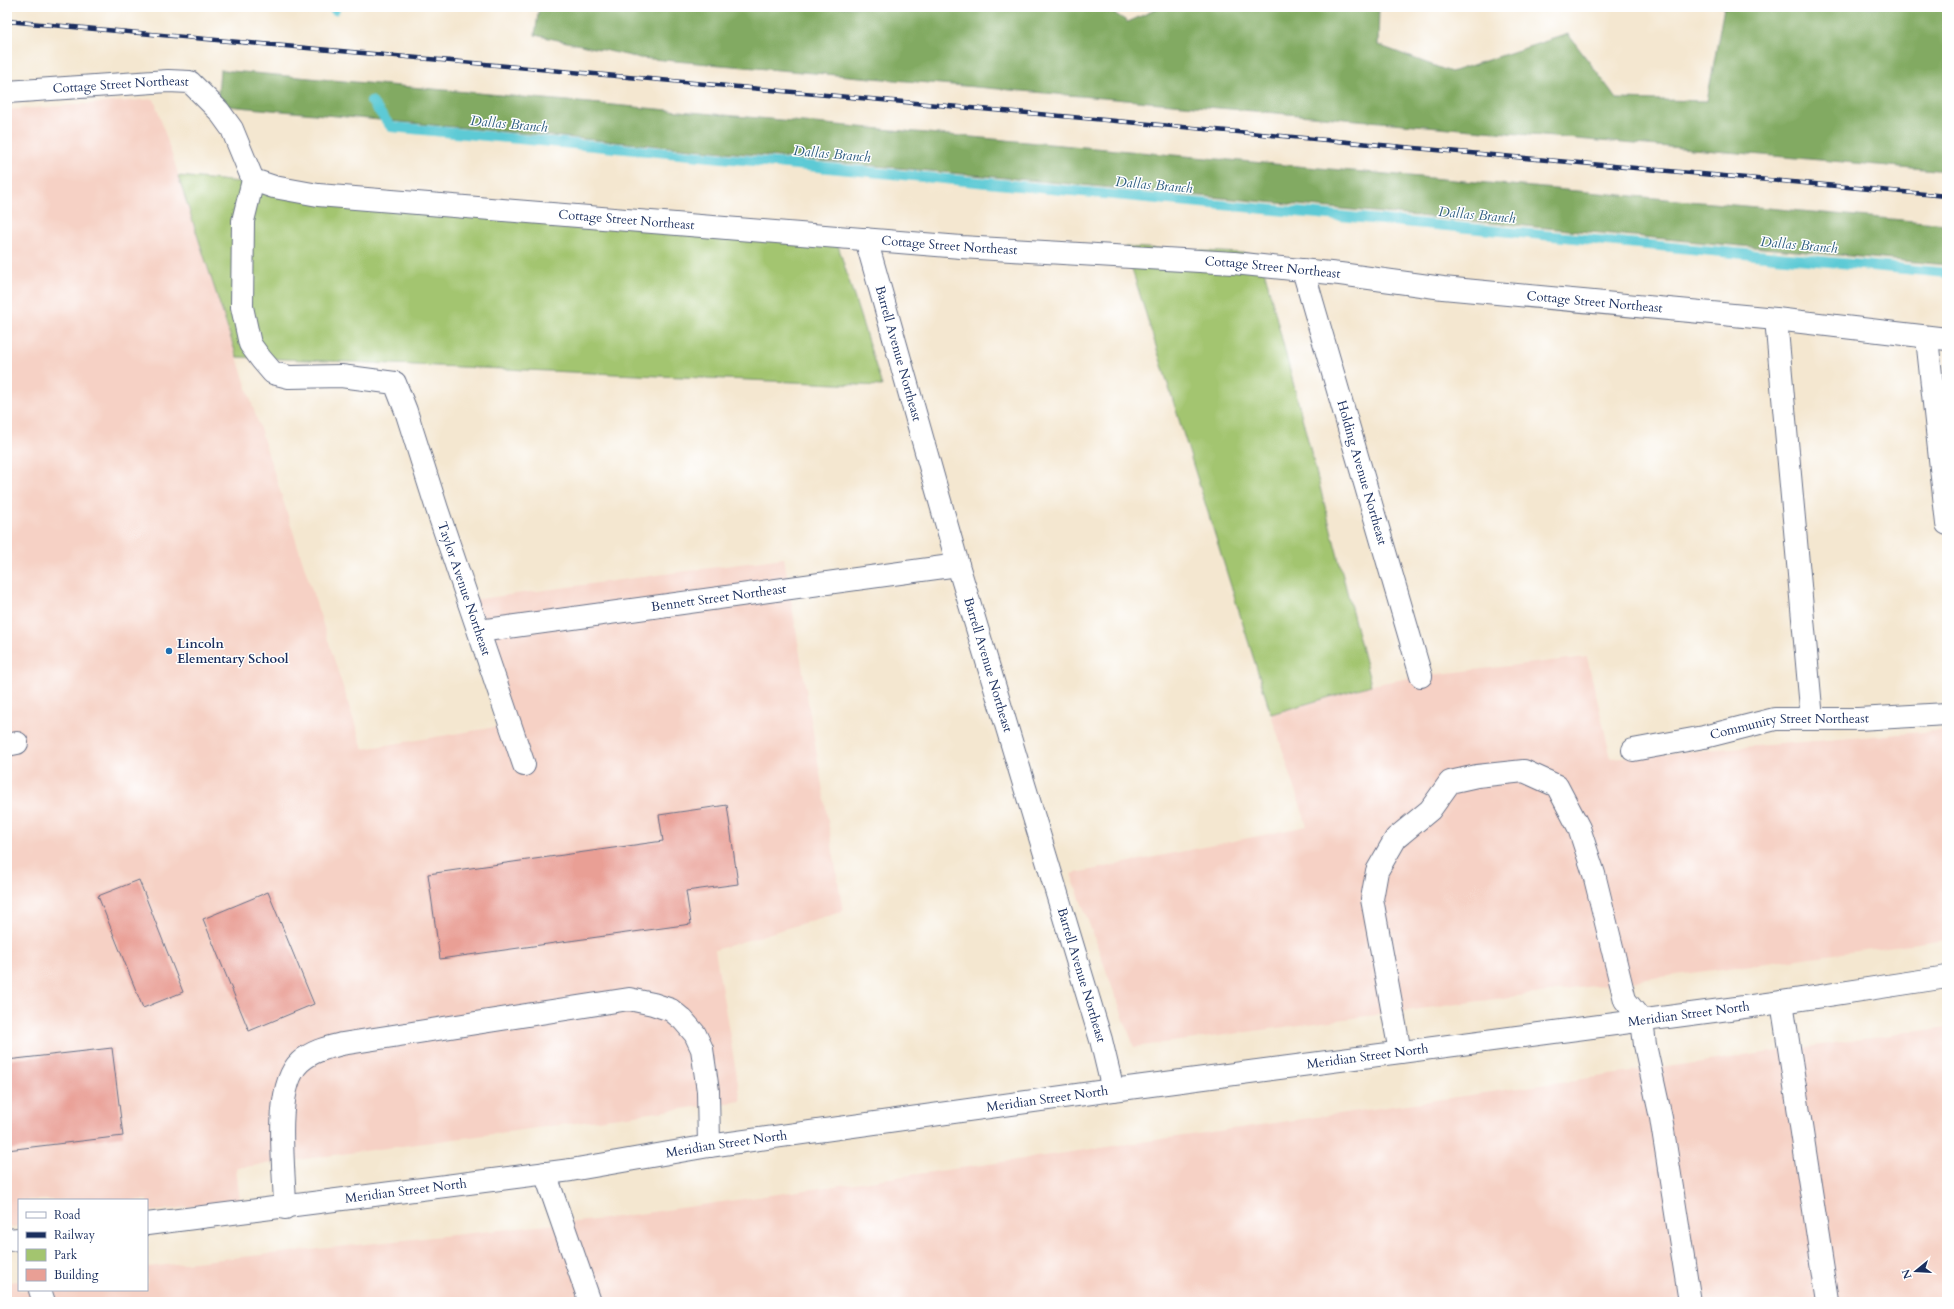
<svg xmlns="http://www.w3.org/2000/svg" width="1954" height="1309" font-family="Cardo,serif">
  <rect width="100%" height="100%" fill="#fff"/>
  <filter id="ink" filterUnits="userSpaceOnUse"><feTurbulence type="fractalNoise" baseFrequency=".025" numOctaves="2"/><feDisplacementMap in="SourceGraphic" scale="8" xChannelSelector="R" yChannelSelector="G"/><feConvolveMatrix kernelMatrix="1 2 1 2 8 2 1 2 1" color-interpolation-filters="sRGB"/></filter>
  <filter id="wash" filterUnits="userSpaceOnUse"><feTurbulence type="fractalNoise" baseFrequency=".012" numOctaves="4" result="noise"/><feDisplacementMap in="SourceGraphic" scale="16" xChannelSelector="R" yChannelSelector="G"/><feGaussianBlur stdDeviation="0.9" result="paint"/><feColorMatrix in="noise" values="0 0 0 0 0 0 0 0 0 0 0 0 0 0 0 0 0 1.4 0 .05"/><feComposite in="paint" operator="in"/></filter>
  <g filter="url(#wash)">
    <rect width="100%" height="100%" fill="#f4e7d0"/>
    <g fill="#f6d1c5">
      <path d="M154,99L363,749L502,726L457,602L784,558L843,911L715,950L741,1101L236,1168L240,1201L147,1212V1200H19V1226L7,1228V110Z"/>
      <path d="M1587,657L1611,758L1947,730V939L1134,1047L1071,874L1307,826L1271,714L1371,685L1421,676Z"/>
      <path d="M1947,1027V1302H7V1282L19,1281V1290H147V1267L603,1219Z"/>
    </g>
    <g fill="#a3c56f" stroke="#5f7a66">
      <path d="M178,176L836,239L882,386L237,357Z"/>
      <path d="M1125,247L1260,254L1371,685L1271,714Z"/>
    </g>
    <g fill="#82aa62" stroke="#4e6c60">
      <path d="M539,7H1105L1128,22L1161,7H1379L1378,45L1451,72L1568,34L1617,99L1707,101L1724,7H1947V171L640,58L535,35Z"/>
      <path d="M220,70L1947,224V265L217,105Z"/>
    </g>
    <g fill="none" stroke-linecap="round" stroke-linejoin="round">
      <g stroke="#5dcad5" stroke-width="10">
        <path d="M332,7L335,10"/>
        <path d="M371,101L391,127L1947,273"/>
      </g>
    </g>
    <g id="blocks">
      <g fill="#e99f95">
        <path d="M727,805L738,884L686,891L691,924L440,959L428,874L663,841L659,815Z"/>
        <path d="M139,880L183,992L143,1008L98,896Z"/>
        <path d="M268,892L314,1004L249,1031L203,919Z"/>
        <path d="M112,1048L123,1136L7,1150V1060Z"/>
      </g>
    </g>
  </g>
  <g filter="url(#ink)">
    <use href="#blocks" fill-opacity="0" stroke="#676f86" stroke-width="1"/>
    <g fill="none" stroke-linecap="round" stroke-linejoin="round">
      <g stroke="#676f86" stroke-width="24">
        <g id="minor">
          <path id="s1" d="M7,92L168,81L190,82L219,111L232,129L253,180L274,187L318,195L961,247L1234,263L1340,274L1443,288L1776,319L1947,339"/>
          <path id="s2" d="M253,180L243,221L242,307L250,344L261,359L273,373L289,377L341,376L395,383L406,411L437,509L524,765"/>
          <path id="s3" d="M866,239L958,565L1101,1040L1113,1090"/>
          <path id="s4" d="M1303,270L1421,676"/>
          <path d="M1776,319L1812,719"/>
          <path d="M1927,338L1947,524"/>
          <path id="s5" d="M479,631L958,565"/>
          <path d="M7,745L17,743"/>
          <path id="s6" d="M1633,750L1704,737L1775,719H1858L1947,714"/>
          <path d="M1782,1002L1828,1302"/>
          <path d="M1400,1052L1372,899L1377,871L1396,838L1430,810L1450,782L1477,776L1524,771L1557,786L1579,828L1594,874L1625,1000L1642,1021L1645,1045L1661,1118L1690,1302"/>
          <path d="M545,1173L590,1302"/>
          <path d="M285,1208C285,1172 272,1088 300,1062C312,1051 326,1048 342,1044L629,999L653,1004L671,1010L683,1020L695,1034L702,1049L708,1091L709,1146"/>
          <path id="s7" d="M147,1224L571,1170L709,1146L1113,1090L1782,1002L1947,977"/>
          <path d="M7,1240L19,1239"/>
          <path d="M40,1290L44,1302"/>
        </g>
      </g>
      <use href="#minor" stroke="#fff" stroke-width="22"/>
      <g stroke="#1b2f5e" stroke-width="4.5">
        <path id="rail" d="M7,21L1947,196"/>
      </g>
      <use href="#rail" stroke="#fff" stroke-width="3" stroke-dasharray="9" stroke-linecap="butt"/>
    </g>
  </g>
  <circle fill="#1f6fb2" stroke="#fff" stroke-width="1.5" cx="169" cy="651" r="4"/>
  <g text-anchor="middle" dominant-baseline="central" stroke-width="3" stroke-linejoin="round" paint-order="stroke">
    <g font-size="13" fill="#1b2f5e" stroke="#fff">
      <text stroke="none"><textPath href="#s1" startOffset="114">Cottage Street Northeast</textPath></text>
      <text stroke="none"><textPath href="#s1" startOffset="678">Cottage Street Northeast</textPath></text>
      <text stroke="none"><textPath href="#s1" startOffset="1002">Cottage Street Northeast</textPath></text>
      <text stroke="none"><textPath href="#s1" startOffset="1326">Cottage Street Northeast</textPath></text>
      <text stroke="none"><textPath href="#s1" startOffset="1650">Cottage Street Northeast</textPath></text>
      <text stroke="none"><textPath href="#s3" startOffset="119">Barrell Avenue Northeast</textPath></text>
      <text stroke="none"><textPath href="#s4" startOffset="211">Holding Avenue Northeast</textPath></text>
      <text stroke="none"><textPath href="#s2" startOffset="543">Taylor Avenue Northeast</textPath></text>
      <text stroke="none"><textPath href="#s5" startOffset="242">Bennett Street Northeast</textPath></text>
      <text stroke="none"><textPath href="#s3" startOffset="443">Barrell Avenue Northeast</textPath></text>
      <text stroke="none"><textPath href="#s6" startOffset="159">Community Street Northeast</textPath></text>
      <text stroke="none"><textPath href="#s3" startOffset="767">Barrell Avenue Northeast</textPath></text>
      <text stroke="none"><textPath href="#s7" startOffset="1556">Meridian Street North</textPath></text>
      <text stroke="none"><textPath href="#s7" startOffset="1232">Meridian Street North</textPath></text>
      <text stroke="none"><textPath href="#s7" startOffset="909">Meridian Street North</textPath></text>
      <text stroke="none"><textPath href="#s7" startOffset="585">Meridian Street North</textPath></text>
      <text stroke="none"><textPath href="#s7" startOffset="261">Meridian Street North</textPath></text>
    </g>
    <g font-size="13" font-weight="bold" fill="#1b2f5e" stroke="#fff" text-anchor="start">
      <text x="177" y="644">Lincoln<tspan x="177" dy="15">Elementary School</tspan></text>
    </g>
    <g font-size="14" font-style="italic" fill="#2f5e82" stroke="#fff">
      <text transform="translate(509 124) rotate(5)">Dallas Branch</text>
      <text transform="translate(832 154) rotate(5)">Dallas Branch</text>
      <text transform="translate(1154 185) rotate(5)">Dallas Branch</text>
      <text transform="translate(1477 215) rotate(5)">Dallas Branch</text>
      <text transform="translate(1799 245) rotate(5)">Dallas Branch</text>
    </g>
  </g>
  <rect width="1954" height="1309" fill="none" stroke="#fff" stroke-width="24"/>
  <rect x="18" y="1199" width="130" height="92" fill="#ffffff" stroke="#a4acbf"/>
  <rect x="26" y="1212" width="20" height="6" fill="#ffffff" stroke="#a4acbf"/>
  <text x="54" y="1219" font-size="12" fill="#1b2f5e">Road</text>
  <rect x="26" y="1232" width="20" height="6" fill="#1b2f5e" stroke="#a4acbf"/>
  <text x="54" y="1239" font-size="12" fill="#1b2f5e">Railway</text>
  <rect x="26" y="1249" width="20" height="12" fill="#a3c56f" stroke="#a4acbf"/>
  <text x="54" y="1259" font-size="12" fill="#1b2f5e">Park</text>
  <rect x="26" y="1269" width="20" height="12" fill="#e99f95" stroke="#a4acbf"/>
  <text x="54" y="1279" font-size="12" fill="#1b2f5e">Building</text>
  <g transform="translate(1916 1271) rotate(252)" stroke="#ffffff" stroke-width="3" paint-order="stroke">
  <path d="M0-3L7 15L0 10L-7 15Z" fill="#1b2f5e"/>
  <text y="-6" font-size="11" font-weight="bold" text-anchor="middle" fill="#1b2f5e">N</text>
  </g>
</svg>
